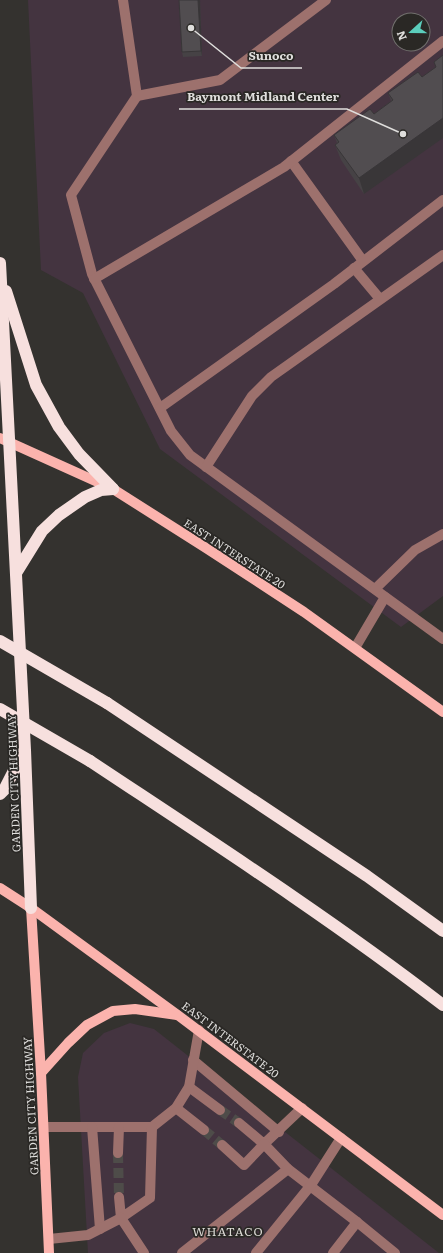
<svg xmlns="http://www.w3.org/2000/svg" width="443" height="1253" font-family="Literata,serif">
  <rect width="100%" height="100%" fill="#34322f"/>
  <g fill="#443440" fill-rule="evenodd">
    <path d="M28,0H443V596L401,627L160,449L83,293L41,270ZM399,20H423V44H399Z"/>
    <path d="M130,1023L154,1029L439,1253H88L78,1077L83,1053L104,1033Z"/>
  </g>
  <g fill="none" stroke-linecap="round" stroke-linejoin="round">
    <g stroke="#4e4c49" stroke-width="10" stroke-dasharray="10 5" stroke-linecap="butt">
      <path d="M220,1110L239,1123"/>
      <path d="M204,1130L222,1145"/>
      <path d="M118,1153L119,1197"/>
    </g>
    <g stroke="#9d716d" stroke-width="10">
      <path d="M123,0L137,96L71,195L92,274L171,431L190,455L443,639"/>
      <path d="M137,96L220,80L326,0"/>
      <path d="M291,161L363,261"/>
      <path d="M354,268L380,299"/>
      <path d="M94,279L284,167L443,41"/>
      <path d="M160,408L334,284L443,200"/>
      <path d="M206,467L252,396L271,377L443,255"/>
      <path d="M375,589L415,550L443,534"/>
      <path d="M355,648L385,597"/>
      <path d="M193,1060L279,1132"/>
      <path d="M189,1087L220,1110"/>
      <path d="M176,1108L204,1130"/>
      <path d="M239,1123L264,1144L302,1108"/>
      <path d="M44,1127H152L176,1108L189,1087L199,1030"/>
      <path d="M92,1127L100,1229"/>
      <path d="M222,1145L244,1165L264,1144L288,1169L357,1222L395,1253"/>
      <path d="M118,1153L119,1127"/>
      <path d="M119,1197L121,1218L150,1198L152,1127"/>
      <path d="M49,1239L88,1235L121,1218L144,1253"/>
      <path d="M182,1253L288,1169"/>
      <path d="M256,1253L311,1185L341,1138"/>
      <path d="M333,1253L357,1222"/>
    </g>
    <g stroke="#fbb3ad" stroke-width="10">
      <path d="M0,438L113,489L206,548L304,612L443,712"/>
      <path d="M0,888L31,908L179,1016L443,1215"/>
      <path d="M31,908L41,1073L49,1253"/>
      <path d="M41,1073L68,1043L87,1025L113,1011L135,1009L177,1015"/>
    </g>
    <g stroke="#f7e0de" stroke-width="12">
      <path d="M0,263L25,750L31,908"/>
      <path d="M6,291L36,385L59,427L79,454L113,489"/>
      <path d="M16,573L42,531L59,515L85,497L101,490L113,489"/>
      <path d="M107,703L367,876L443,931"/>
      <path d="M90,761C209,840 330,918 443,1005"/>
      <path d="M0,794L4,790L24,751"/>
    </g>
    <g stroke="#f7e0de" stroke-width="12">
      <path d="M0,641L107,703"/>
      <path d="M0,709L90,761"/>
    </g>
  </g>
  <g fill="#464245">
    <path d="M179,0H200L202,56L183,57L182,52Z"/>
    <path d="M443,55L364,194L341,160L335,145L337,143L334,135L374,114L391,101L388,93L422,77L436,67Z"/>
  </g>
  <g fill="#393638">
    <path d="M198,0H200L202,56L201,51Z"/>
    <path d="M443,118V138L364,194L359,178Z"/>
  </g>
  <g fill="#514d50" stroke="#393638">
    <path d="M179,0H198L201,51L182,52Z"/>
    <path d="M443,55V118L359,178L335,145L339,142L334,135L370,109L374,114L393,100L388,93L418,72L422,77L436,67L434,62Z"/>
  </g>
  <g text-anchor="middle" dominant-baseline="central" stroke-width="3.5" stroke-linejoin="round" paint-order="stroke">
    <g font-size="11" fill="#dfdedc" stroke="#2a2825">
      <text transform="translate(235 553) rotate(33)">EAST INTERSTATE 20</text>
      <text transform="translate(13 783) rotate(-92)">GARDEN CITY HIGHWAY</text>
      <text transform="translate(231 1039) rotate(37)">EAST INTERSTATE 20</text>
      <text transform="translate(30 1106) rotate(-93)">GARDEN CITY HIGHWAY</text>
    </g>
    <g font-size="12" letter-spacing="1" fill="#dbd9d4" stroke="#2a2825">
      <text x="228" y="1231">WHATACO</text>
    </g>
  </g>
  <path fill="none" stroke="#dfdedc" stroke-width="1.5" d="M191 28L241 68H302M403 134L347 109H179"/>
  <g fill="#dfdedc" stroke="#2a2825" stroke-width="1.5">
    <circle cx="191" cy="28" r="4"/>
    <circle cx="403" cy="134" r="4"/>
  </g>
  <g font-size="12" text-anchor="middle" font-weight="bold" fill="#dfdedc" stroke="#2a2825" stroke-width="3.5" stroke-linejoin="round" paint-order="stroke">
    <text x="271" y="60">Sunoco</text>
    <text x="263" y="101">Baymont Midland Center</text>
  </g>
  <g transform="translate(411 32) rotate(249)"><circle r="19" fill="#2a2825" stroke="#72716e"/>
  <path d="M0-3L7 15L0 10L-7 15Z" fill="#5bcebc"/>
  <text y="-6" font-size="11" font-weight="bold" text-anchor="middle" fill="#dfdedc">N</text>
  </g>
</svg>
